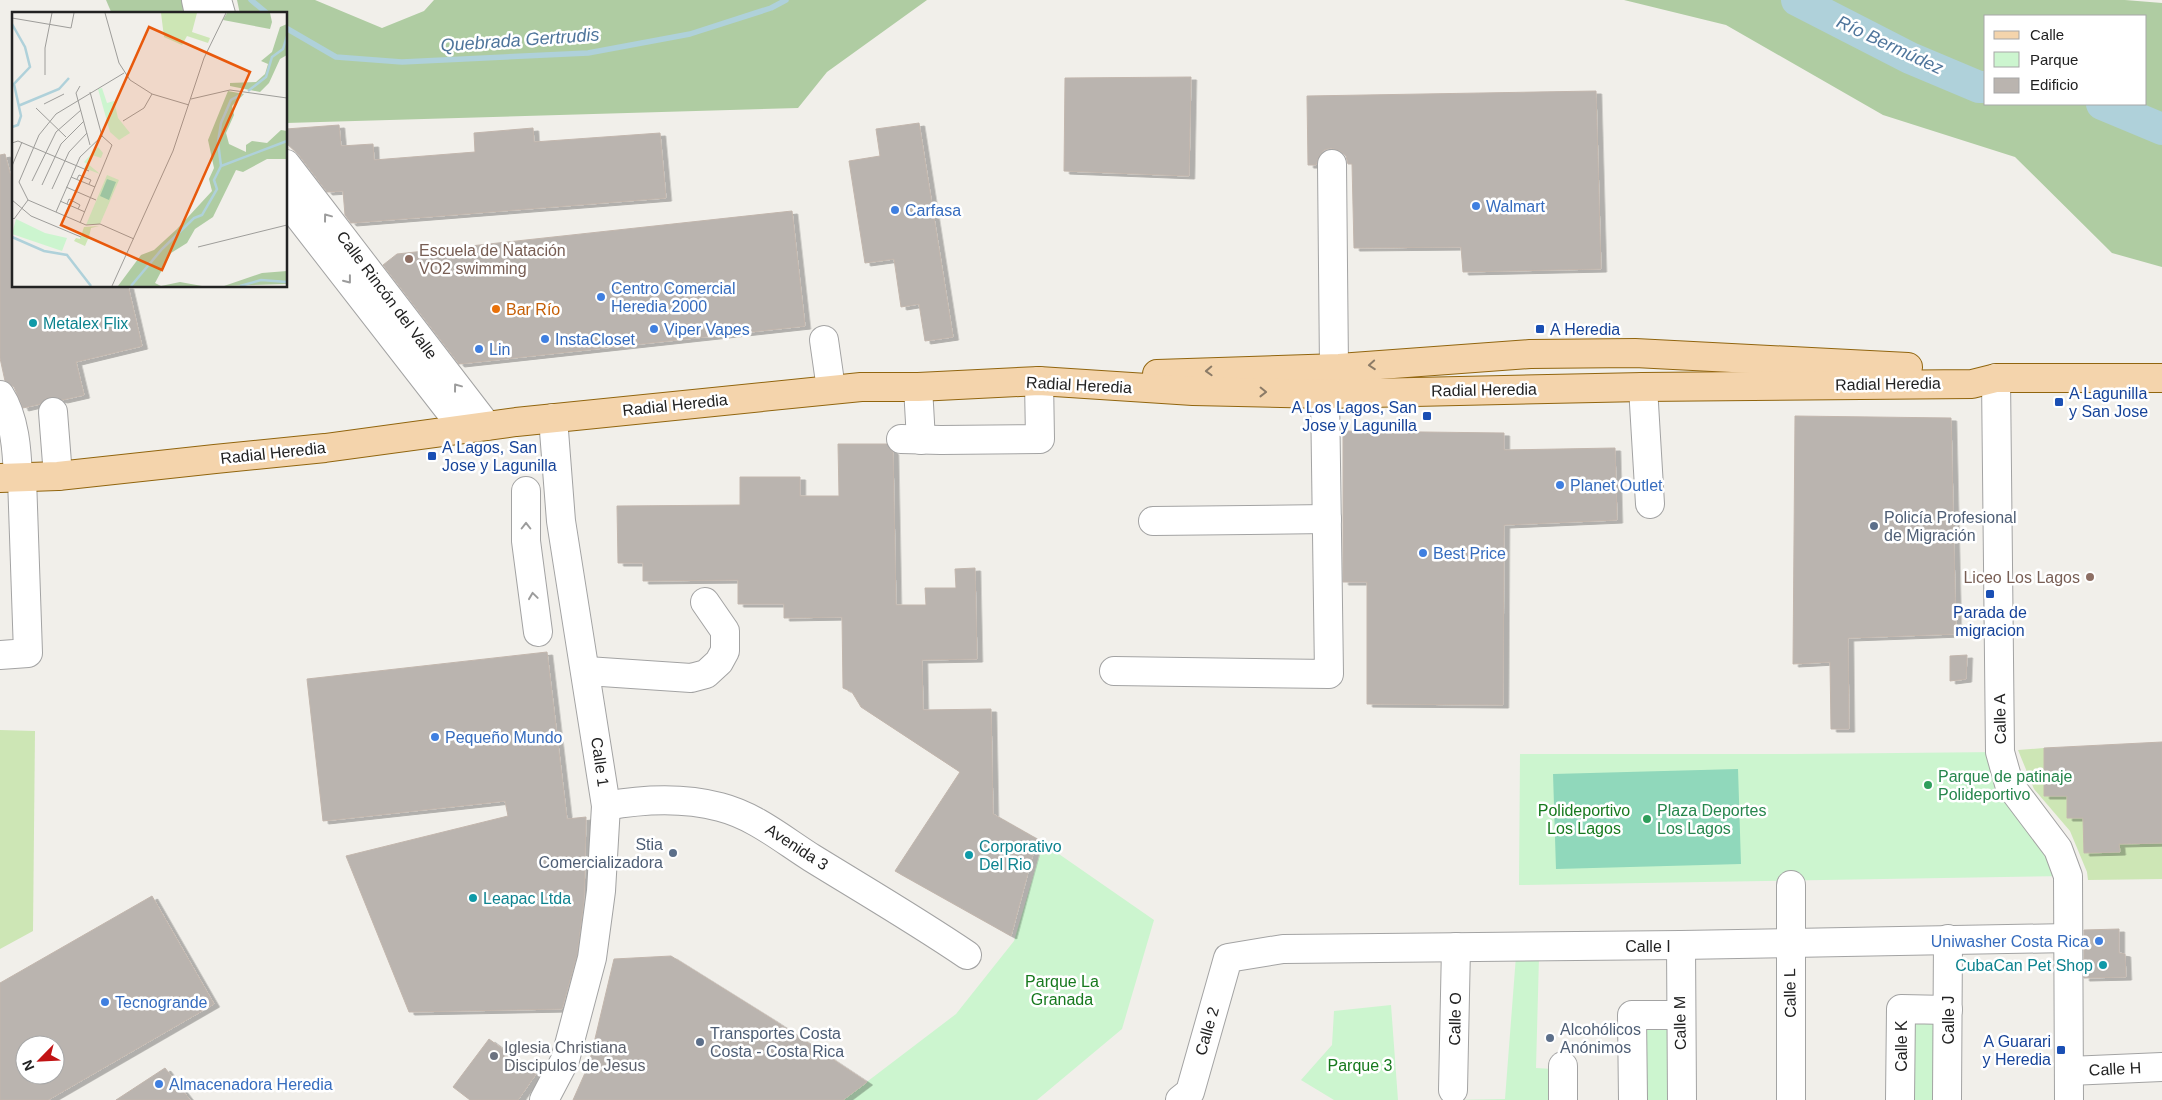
<svg xmlns="http://www.w3.org/2000/svg" width="2162" height="1100" font-family="Helvetica,sans-serif">
  <defs>
    <filter id="shadow"><feDropShadow dx="5.5" dy="3" stdDeviation="0" flood-color="#0004"/></filter>
  </defs>
  <rect width="100%" height="100%" fill="#f1efea"/>
  <g fill="#cde6b5">
    <path d="M0,730L35,731L33,931L0,949Z"/>
    <path d="M2044,748V795L2067,796L2068,818H2112L2084,830L2119,851V844L2162,843V879L2088,880L2087,872L2070,831L2034,789L2018,750Z"/>
  </g>
  <g fill="#afcca2" fill-rule="evenodd">
    <path d="M106,0H185L188,14H112Z"/>
    <path d="M237,0H315L382,28L424,11L434,0H927L827,72L798,108L286,123V14H240Z"/>
    <path d="M1624,0H2125L2162,3V267L2112,253L2015,157L1883,115L1726,25ZM2146,16V104H1986V16Z"/>
  </g>
  <g fill="#ccf5cf">
    <path d="M2000,752L2068,876L1519,885L1520,754H1794Z"/>
    <path d="M1043,843L1154,920L1122,1029L1037,1100H843L956,1014L1014,941Z"/>
    <path d="M1516,956L1539,957L1536,1068L1553,1069V1100H1450L1505,1099Z"/>
    <path d="M1391,1005L1398,1100H1334L1301,1080L1332,1045L1334,1011Z"/>
    <path d="M1906,1019L1937,1020V1100H1906Z"/>
    <path d="M1679,1020L1681,1100H1637L1638,1021Z"/>
  </g>
  <path fill="#90d8bb" d="M1738,769L1741,864L1556,869L1553,774Z"/>
  <g fill="none" stroke-linecap="round" stroke-linejoin="round">
    <g stroke="#afd1da" stroke-width="5.5">
      <path d="M251,0L268,14"/>
      <path d="M286,28L336,57L402,62L588,53L690,34L771,8L786,0"/>
    </g>
    <g stroke="#afd1da" stroke-width="32">
      <path d="M1797,0L1910,58L1979,87H1986"/>
      <path d="M2102,104L2162,129"/>
    </g>
  </g>
  <g fill="#bab4af" stroke="#c2b6ad" fill-rule="evenodd" filter="url(#shadow)">
    <path d="M1191,77L1189,176L1064,171L1065,78Z"/>
    <path d="M1596,91L1601,269L1463,272L1461,247L1354,248L1352,164H1348L1346,156L1340,151L1331,148L1324,150L1319,156L1316,165H1308L1307,96Z"/>
    <path d="M919,123L953,337L925,341L919,304L901,307L894,259L865,263L849,161L880,156L876,129Z"/>
    <path d="M339,125L341,146L373,144L374,160L475,152L474,133L533,128L534,142L660,133L666,198L351,223L345,215L343,191L327,192L298,154L286,143V129Z"/>
    <path d="M5,154L14,188V286H128L142,346L76,362L84,395L62,400L51,397L45,399L40,404L23,408L14,387L5,381L0,358V155Z"/>
    <path d="M792,211L805,326L459,364L383,265L397,254Z"/>
    <path d="M1795,416L1951,418L1956,634L1848,638L1849,729H1831L1830,662L1793,664Z"/>
    <path d="M1343,431L1504,433V450L1615,448L1617,520L1504,525L1503,705L1367,704V582H1343Z"/>
    <path d="M838,444H887L893,452L896,605H926L925,588H956L955,569L975,568L977,659L922,660L923,710L991,709L993,814L1037,839L1011,936L895,871L960,772L861,707L852,692L843,688L842,617L784,618V604H738V580L643,581V563H618L617,506L740,505V477H800V496H839Z"/>
    <path d="M547,652L567,819L586,817L584,900L577,955L562,1009L409,1012L346,856L508,816L505,801L323,821L307,679Z"/>
    <path d="M1967,655L1966,679L1950,681V656Z"/>
    <path d="M2162,742V843L2119,844L2120,852L2084,853L2083,818H2067V796H2044V748Z"/>
    <path d="M152,896L214,1004L48,1100H0V983ZM25,1045H55V1075H25Z"/>
    <path d="M2119,929V953L2125,954L2126,977L2084,978V930Z"/>
    <path d="M671,956L772,1019L867,1082L843,1100H573L589,1064L614,959Z"/>
    <path d="M489,1039L536,1074L518,1100H470L453,1087Z"/>
    <path d="M165,1068L190,1100H116Z"/>
  </g>
  <g fill="none" stroke-linecap="round" stroke-linejoin="round">
    <g stroke="#a3a3a3" stroke-width="30">
      <g id="minor">
        <path d="M196,0L199,14"/>
        <path d="M217,0L221,14"/>
        <path d="M286,164L487,426"/>
        <path d="M1332,164L1334,368"/>
        <path d="M286,200L463,428"/>
        <path d="M824,340L831,389"/>
        <path d="M1996,378L2000,752L2009,784L2058,849L2068,876L2069,1100"/>
        <path d="M918,387L921,440"/>
        <path d="M1643,387L1650,504"/>
        <path d="M0,395C15,418 17,451 18,478"/>
        <path d="M53,412L58,476"/>
        <path d="M901,439L941,440L1040,439L1039,381"/>
        <path d="M526,491V541L538,632"/>
        <path d="M1153,521L1327,519"/>
        <path d="M0,655L28,653L22,478"/>
        <path d="M587,671L691,678L706,674L719,662L725,651V631L705,602"/>
        <path d="M1114,671L1329,674L1325,394"/>
        <path d="M606,806C644,799 682,797 720,807C755,816 782,839 812,858C864,890 917,921 967,955"/>
        <path d="M1791,885V1100"/>
        <path d="M1681,945L1682,1100"/>
        <path d="M2069,1071L2162,1067"/>
        <path d="M1453,1090L1456,947"/>
        <path d="M544,1100L565,1060L592,958L601,891L606,806L561,521L553,418"/>
        <path d="M1180,1100L1190,1092L1228,958L1283,949L1681,945L2068,938"/>
        <path d="M1563,1100V1066"/>
        <path d="M1633,1100L1632,1015H1680"/>
        <path d="M1900,1100L1901,1009L1948,1010"/>
        <path d="M1947,1100L1948,939"/>
      </g>
    </g>
    <g stroke="#91650e" stroke-width="30">
      <g id="major">
        <path d="M1157,374L1339,368L1530,354L1635,353L1908,367"/>
        <path d="M0,478L58,476L215,459L325,448L516,422L861,387H918L1039,381L1193,391L1325,394L1643,387L1972,384L1996,378H2162"/>
      </g>
    </g>
    <use href="#minor" stroke="#fff" stroke-width="28"/>
    <use href="#major" stroke="#f4d4ac" stroke-width="28"/>
  </g>
  <defs><path id="oneway-chevron" d="M-2-3.5L2.5 0L-2 3.5" fill="none" stroke-width="1.6" stroke-linecap="round" stroke-linejoin="round" transform="scale(1.25)"/></defs>
  <g stroke="#9c9c9c">
    <use href="#oneway-chevron" transform="translate(327 217) rotate(-127)"/>
    <use href="#oneway-chevron" transform="translate(348 280) rotate(52)"/>
    <use href="#oneway-chevron" transform="translate(457 387) rotate(-127)"/>
    <use href="#oneway-chevron" transform="translate(526 526) rotate(-90)"/>
    <use href="#oneway-chevron" transform="translate(533 596) rotate(-98)"/>
  </g>
  <g stroke="#8b7b67">
    <use href="#oneway-chevron" transform="translate(1372 365) rotate(176)"/>
    <use href="#oneway-chevron" transform="translate(1209 371) rotate(178)"/>
    <use href="#oneway-chevron" transform="translate(1263 392) rotate(1)"/>
  </g>
  <g fill="#3f7fe0" stroke="#fff" stroke-width="2">
    <circle cx="1476" cy="206" r="5"/>
    <circle cx="895" cy="210" r="5"/>
    <circle cx="601" cy="297" r="5"/>
    <circle cx="654" cy="329" r="5"/>
    <circle cx="545" cy="339" r="5"/>
    <circle cx="479" cy="349" r="5"/>
    <circle cx="1560" cy="485" r="5"/>
    <circle cx="1423" cy="553" r="5"/>
    <circle cx="435" cy="737" r="5"/>
    <circle cx="2099" cy="941" r="5"/>
    <circle cx="105" cy="1002" r="5"/>
    <circle cx="159" cy="1084" r="5"/>
  </g>
  <g fill="#8d6e63" stroke="#fff" stroke-width="2">
    <circle cx="409" cy="259" r="5"/>
    <circle cx="2090" cy="577" r="5"/>
  </g>
  <circle fill="#e8710a" stroke="#fff" stroke-width="2" cx="496" cy="309" r="5"/>
  <g fill="#0f9aa8" stroke="#fff" stroke-width="2">
    <circle cx="33" cy="323" r="5"/>
    <circle cx="969" cy="855" r="5"/>
    <circle cx="473" cy="898" r="5"/>
    <circle cx="2103" cy="965" r="5"/>
  </g>
  <g fill="#1a4fb4" stroke="#fff" stroke-width="2">
    <rect x="1535" y="324" width="10" height="10" rx="2.5"/>
    <rect x="2054" y="397" width="10" height="10" rx="2.5"/>
    <rect x="1422" y="411" width="10" height="10" rx="2.5"/>
    <rect x="427" y="451" width="10" height="10" rx="2.5"/>
    <rect x="1985" y="589" width="10" height="10" rx="2.5"/>
    <rect x="2056" y="1045" width="10" height="10" rx="2.5"/>
  </g>
  <g fill="#5c6f8a" stroke="#fff" stroke-width="2">
    <circle cx="1874" cy="526" r="5"/>
    <circle cx="673" cy="853" r="5"/>
    <circle cx="1550" cy="1038" r="5"/>
    <circle cx="700" cy="1042" r="5"/>
  </g>
  <g fill="#2e9e5b" stroke="#fff" stroke-width="2">
    <circle cx="1928" cy="785" r="5"/>
    <circle cx="1647" cy="819" r="5"/>
  </g>
  <circle fill="#6b7280" stroke="#fff" stroke-width="2" cx="494" cy="1056" r="5"/>
  <g text-anchor="middle" dominant-baseline="central" stroke-width="5" stroke-linejoin="round" paint-order="stroke">
    <g font-size="16" fill="#366cbe" stroke="#fff" text-anchor="start">
      <text x="1486" y="206">Walmart</text>
      <text x="905" y="210">Carfasa</text>
      <text x="611" y="288">Centro Comercial<tspan x="611" dy="18">Heredia 2000</tspan></text>
      <text x="664" y="329">Viper Vapes</text>
      <text x="555" y="339">InstaCloset</text>
      <text x="489" y="349">Lin</text>
      <text x="1570" y="485">Planet Outlet</text>
      <text x="1433" y="553">Best Price</text>
      <text x="445" y="737">Pequeño Mundo</text>
      <text x="2089" y="941" text-anchor="end">Uniwasher Costa Rica</text>
      <text x="115" y="1002">Tecnogrande</text>
      <text x="169" y="1084">Almacenadora Heredia</text>
    </g>
    <g font-size="16" fill="#785e54" stroke="#fff" text-anchor="start">
      <text x="419" y="250">Escuela de Natación<tspan x="419" dy="18">VO2 swimming</tspan></text>
      <text x="2080" y="577" text-anchor="end">Liceo Los Lagos</text>
    </g>
    <g font-size="16" fill="#222" stroke="#fff">
      <text transform="translate(387 295) rotate(53)">Calle Rincón del Valle</text>
      <text transform="translate(1888 384) rotate(-1)">Radial Heredia</text>
      <text transform="translate(1079 385) rotate(3)">Radial Heredia</text>
      <text transform="translate(1484 390) rotate(-1)">Radial Heredia</text>
      <text transform="translate(675 405) rotate(-6)">Radial Heredia</text>
      <text transform="translate(273 453) rotate(-6)">Radial Heredia</text>
      <text transform="translate(2000 719) rotate(-91)">Calle A</text>
      <text transform="translate(600 762) rotate(82)">Calle 1</text>
      <text transform="translate(797 847) rotate(33)">Avenida 3</text>
      <text x="1648" y="946">Calle I</text>
      <text transform="translate(1790 993) rotate(-91)">Calle L</text>
      <text transform="translate(1455 1019) rotate(-89)">Calle O</text>
      <text transform="translate(1948 1020) rotate(-90)">Calle J</text>
      <text transform="translate(1680 1023) rotate(-91)">Calle M</text>
      <text transform="translate(1207 1031) rotate(-74)">Calle 2</text>
      <text transform="translate(1901 1046) rotate(-90)">Calle K</text>
      <text transform="translate(2115 1069) rotate(-3)">Calle H</text>
    </g>
    <g font-size="16" fill="#c56008" stroke="#fff" text-anchor="start">
      <text x="506" y="309">Bar Río</text>
    </g>
    <g font-size="16" fill="#0d838f" stroke="#fff" text-anchor="start">
      <text x="43" y="323">Metalex Flix</text>
      <text x="979" y="846">Corporativo<tspan x="979" dy="18">Del Rio</tspan></text>
      <text x="483" y="898">Leapac Ltda</text>
      <text x="2093" y="965" text-anchor="end">CubaCan Pet Shop</text>
    </g>
    <g font-size="16" fill="#164399" stroke="#fff" text-anchor="start">
      <text x="1550" y="329">A Heredia</text>
      <text x="2069" y="393">A Lagunilla<tspan x="2069" dy="18">y San Jose</tspan></text>
      <text x="1417" y="407" text-anchor="end">A Los Lagos, San<tspan x="1417" dy="18">Jose y Lagunilla</tspan></text>
      <text x="442" y="447">A Lagos, San<tspan x="442" dy="18">Jose y Lagunilla</tspan></text>
      <text x="1990" y="612" text-anchor="middle">Parada de<tspan x="1990" dy="18">migracion</tspan></text>
      <text x="2051" y="1041" text-anchor="end">A Guarari<tspan x="2051" dy="18">y Heredia</tspan></text>
    </g>
    <g font-size="16" fill="#4e5e75" stroke="#fff" text-anchor="start">
      <text x="1884" y="517">Policía Profesional<tspan x="1884" dy="18">de Migración</tspan></text>
      <text x="663" y="844" text-anchor="end">Stia<tspan x="663" dy="18">Comercializadora</tspan></text>
      <text x="1560" y="1029">Alcohólicos<tspan x="1560" dy="18">Anónimos</tspan></text>
      <text x="710" y="1033">Transportes Costa<tspan x="710" dy="18">Costa - Costa Rica</tspan></text>
    </g>
    <g font-size="16" fill="#27864d" stroke="#fff" text-anchor="start">
      <text x="1938" y="776">Parque de patinaje<tspan x="1938" dy="18">Polideportivo</tspan></text>
      <text x="1657" y="810">Plaza Deportes<tspan x="1657" dy="18">Los Lagos</tspan></text>
    </g>
    <g font-size="16" fill="#17791e" stroke="#fff">
      <text x="1584" y="810">Polideportivo<tspan x="1584" dy="18">Los Lagos</tspan></text>
      <text x="1062" y="981">Parque La<tspan x="1062" dy="18">Granada</tspan></text>
      <text x="1360" y="1065">Parque 3</text>
    </g>
    <g font-size="16" fill="#5b616d" stroke="#fff" text-anchor="start">
      <text x="504" y="1047">Iglesia Christiana<tspan x="504" dy="18">Discipulos de Jesus</tspan></text>
    </g>
    <g font-size="18" font-style="italic" fill="#4f759b" stroke="#fff">
      <text transform="translate(520 40) rotate(-4)">Quebrada Gertrudis</text>
      <text transform="translate(1890 45) rotate(25)">Río Bermúdez</text>
    </g>
  </g>
  <g transform="translate(12 12)">
    <rect width="275" height="275" fill="#f1efea"/>
    <path d="M149,1H185L180,20L198,26L196,31L175,24L170,33L152,25ZM87,214L79,216L77,225L82,227H76L73,234L62,229L64,226L68,227L72,215Z" fill="#cde6b5"/>
    <path d="M215,1H258L260,10L258,17L211,8ZM275,12V43L268,47L257,71L248,80L218,74V71L244,70L253,62L256,52L249,49L260,40L268,15ZM216,79L232,82L220,94L222,103L214,121L217,132L234,140V133L240,129L255,131L269,118L275,119V147H255L231,160L224,158L201,205L183,217L175,231L159,241L143,271L149,274L168,270L190,274H106L129,243L142,238L165,217L200,179L197,167L202,156L196,128ZM275,259V272L212,274L250,261Z" fill="#afcca2"/>
    <path d="M90,76L95,91L102,89L106,106L118,121L107,128L98,120L86,77ZM86,135L91,141L89,146L80,143L76,152L88,162L72,156L75,152L72,150ZM95,163L107,168L88,212L74,213ZM4,207L33,221L55,226L50,239L0,222Z" fill="#ccf5cf"/>
    <path d="M95,167L104,170L97,188L88,184Z" fill="#90d8bb"/>
    <path fill="none" stroke="#afd1da" stroke-width="2.5" d="M0,12L13,35L18,55L2,72L9,104L6,113L0,115M236,79L254,65L260,45L271,37L275,24M6,94L47,77L57,66M209,154L206,130L209,111L219,88L230,82M0,225L32,239L55,243L79,274M119,274L150,237L182,206L190,203L205,177L202,168L209,154L275,129M228,274L249,268L275,270"/>
    <path fill="none" stroke="#9e9d9a" stroke-width="1" d="M93,1L107,51L118,68L140,82L177,93M0,6L59,16L62,1M112,61L44,102L27,123L7,170L16,188L74,213L88,212L122,227M33,63V36L40,1M68,74L64,81L78,133M179,87L218,78L275,86M32,92L52,82M24,96L54,125M111,109L132,96L140,82M0,131L6,129L77,159M0,154L10,130M59,165L83,175M65,167L67,163L79,168L77,172M20,169L44,120L69,98M30,173L49,132L72,109M54,175L84,188M40,177L57,140L75,121M0,188L19,204L69,225M48,189L73,200M55,192L57,187L68,193L66,197M44,200L68,145L90,124M0,205L2,207L16,188M68,211L100,133L90,124L78,80M186,235L275,213M100,274L161,139L192,46L214,1"/>
    <path fill="#e8590c" fill-opacity="0.15" stroke="#e8590c" stroke-width="2.5" d="M137,15L238,60L150,258L49,213Z"/>
    <rect width="275" height="275" fill="none" stroke="#222" stroke-width="2.5"/>
  </g>
  <rect x="1984" y="15" width="162" height="90" fill="#ffffff" stroke="#a7a7a7"/>
  <rect x="1994" y="31" width="25" height="8" fill="#f4d4ac" stroke="#a7a7a7"/>
  <text x="2030" y="40" font-size="15" fill="#222222">Calle</text>
  <rect x="1994" y="52" width="25" height="15" fill="#ccf5cf" stroke="#a7a7a7"/>
  <text x="2030" y="65" font-size="15" fill="#222222">Parque</text>
  <rect x="1994" y="78" width="25" height="15" fill="#bab4af" stroke="#a7a7a7"/>
  <text x="2030" y="90" font-size="15" fill="#222222">Edificio</text>
  <g transform="translate(40 1060) rotate(246)"><circle r="24" fill="#ffffff" stroke="#a7a7a7"/>
  <path d="M0-4L9 19L0 12L-9 19Z" fill="#c11314"/>
  <text y="-8" font-size="14" font-weight="bold" text-anchor="middle" fill="#222222">N</text>
  </g>
</svg>
